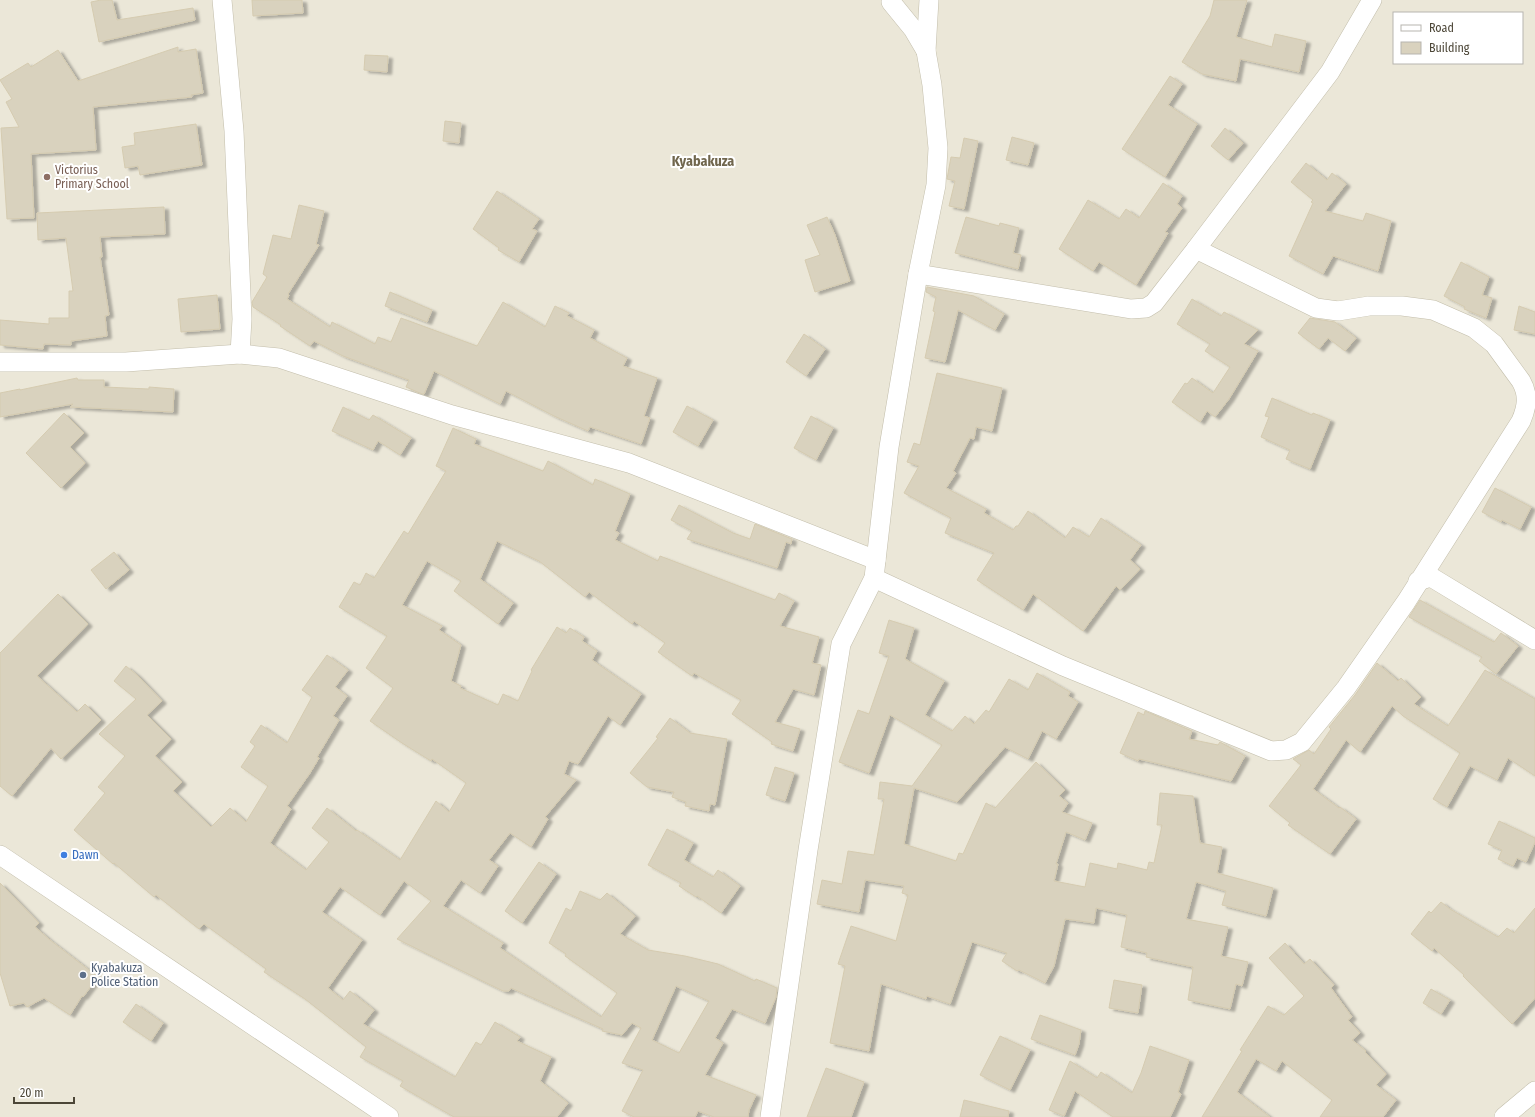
<svg xmlns="http://www.w3.org/2000/svg" width="1535" height="1117" font-family="'Fira Sans Condensed',sans-serif">
  <defs>
    <filter id="shadow"><feDropShadow dx="4.5" dy="2.5" stdDeviation="1" flood-color="#0004"/></filter>
  </defs>
  <rect width="100%" height="100%" fill="#f6f4ea"/>
  <path fill="#ebe7d8" fill-rule="evenodd" d="M0,0H1535V1117H0ZM1394,13H1522V63H1394Z"/>
  <g fill="#d9d2be" stroke="#d5cbb0" fill-rule="evenodd" filter="url(#shadow)">
    <path d="M101,0H112L117,20L193,8L195,20L99,42L91,2Z"/>
    <path d="M252,0H302L303,13L253,16Z"/>
    <path d="M1214,0H1247L1236,37L1272,47L1275,34L1306,41L1299,72L1240,59L1236,81L1202,74L1182,62L1210,16Z"/>
    <path d="M178,47V52L196,49L203,93L191,95L192,97L93,107L96,150L31,154L34,218L7,219L1,128L19,127L6,102L12,99L0,80L28,63L31,67L58,50L78,81Z"/>
    <path d="M365,55L388,56L387,72L364,70Z"/>
    <path d="M1170,76L1182,84L1168,105L1197,124L1165,177L1122,149Z"/>
    <path d="M445,121L461,123L459,143L443,141Z"/>
    <path d="M196,124L202,165L140,175L138,166L125,168L122,147L135,145L134,133Z"/>
    <path d="M1225,128L1243,143L1228,160L1211,146Z"/>
    <path d="M1012,137L1034,143L1028,165L1006,160Z"/>
    <path d="M964,138L978,141L964,209L949,206L955,181L947,179L951,157L960,158Z"/>
    <path d="M1306,163L1327,180L1332,173L1346,184L1325,211L1363,221L1366,213L1391,221L1378,271L1333,256L1323,274L1289,256L1313,203L1311,202L1313,200L1291,182Z"/>
    <path d="M1163,183L1182,196L1177,204L1182,208L1165,232L1168,233L1136,285L1099,262L1093,271L1059,249L1088,200L1119,219L1126,209L1139,218Z"/>
    <path d="M497,191L539,219L532,229L537,231L519,262L498,250L499,248L473,229Z"/>
    <path d="M299,205L324,211L316,244L319,245L288,294L289,295L287,299L330,327L332,322L375,344L378,337L391,342L401,318L477,346L503,302L545,327L555,306L569,313L567,316L594,330L590,338L627,358L623,366L657,378L644,416L650,418L641,444L590,427L588,431L554,416L506,391L500,404L434,371L424,394H422L406,387L409,380L343,356L314,341L310,346L280,326L281,325L253,307L252,302L267,277L263,274L273,235L291,239Z"/>
    <path d="M164,207L165,234L100,237L102,257H100L109,315L105,316L107,336L71,341V345L44,344L43,349L0,345V320L49,324V318H69V291H73L66,238L38,240L37,213Z"/>
    <path d="M827,217L835,235L850,281L815,292L805,260L820,255L807,225Z"/>
    <path d="M966,217L999,226L1000,223L1019,228L1013,253L1021,255L1018,269L955,253Z"/>
    <path d="M1461,262L1489,277L1482,295L1492,298L1486,318L1464,309L1465,307L1444,296Z"/>
    <path d="M927,287L974,296L1004,314L995,330L958,310L945,362L925,358L935,312L933,311L936,297L926,292Z"/>
    <path d="M390,292L432,310L427,322L385,306Z"/>
    <path d="M217,295L220,329L181,332L178,299Z"/>
    <path d="M1192,299L1221,316L1224,312L1258,330L1244,344L1258,351L1229,399L1215,417L1207,411L1200,422L1172,402L1185,383L1187,384L1192,378L1213,393L1230,367L1205,351L1210,344L1177,324Z"/>
    <path d="M1519,306L1535,312V334L1514,330Z"/>
    <path d="M1310,318L1335,322L1356,338L1345,351L1328,338L1319,349L1298,333Z"/>
    <path d="M804,334L825,349L806,376L786,362Z"/>
    <path d="M937,373L1002,388L992,431L976,427L974,439L970,438L953,471L956,473L946,488L986,509L984,513L1013,530L1016,526H1018L1028,511L1065,538L1073,527L1089,537L1101,518L1141,545L1130,560L1140,569L1120,590L1116,586L1083,631L1033,594L1023,610L977,580L994,553L945,533L951,518L904,493L919,466L907,462L914,443L920,445Z"/>
    <path d="M77,378L78,380H104V387L149,389V387L174,389L173,412L70,407L73,404L0,417V393L20,389V390Z"/>
    <path d="M1272,398L1312,415L1313,413L1330,420L1310,469L1286,459L1290,450L1261,437L1269,417L1265,416Z"/>
    <path d="M687,406L713,420L698,446L673,432Z"/>
    <path d="M343,407L369,420L373,415L411,438L400,455L378,441L373,450L332,431Z"/>
    <path d="M64,413L84,433L70,447L85,463L61,488L26,453Z"/>
    <path d="M811,416L833,428L816,460L794,448Z"/>
    <path d="M453,428L476,439L474,444L543,471L548,461L593,485L595,479L630,494L615,531L619,533L615,540L658,561L660,556L775,600L779,593L794,601L780,626L819,637L812,663L821,665L814,695L793,689L775,722L800,729L793,751L771,744L772,742L732,714L741,700L694,673L692,676L658,652L665,643L634,621L632,624L589,592L585,597L539,561L497,541L480,579L513,603L498,624L454,591L461,581L427,561L402,605L442,626L439,630L461,645L451,681L461,686L460,688L498,705L503,694L518,701L532,671L531,670L557,627L566,633L570,628L584,637L582,641L597,651L592,660L641,694L620,725L608,716L578,764L569,761L564,774L576,780L545,817L548,819L531,847L510,833L489,860L498,866L480,893L461,880L443,906L503,943L500,948L601,1017L617,993L565,956L566,954L549,943L566,908L571,911L580,891L600,900L607,893L635,916L620,934L648,950L685,956L718,964L755,981L756,979L777,988L776,997L765,1023L732,1009L715,1038L723,1043L705,1075L756,1095L749,1110L748,1117H714L698,1111L695,1117H634L622,1111L643,1070L622,1063L641,1028L632,1023L622,1035L602,1031L603,1029L511,988L509,991H503L397,939L431,901L404,881L380,915L340,887L322,912L362,940L328,988L343,1000L350,991L374,1010L363,1024L455,1077L476,1042L481,1045L495,1022L520,1037L517,1041L551,1057L540,1081L568,1103L557,1117H454L400,1086L403,1081L360,1057L366,1047L305,999L264,972L266,969L204,924L199,929L156,895L154,897L114,863L113,864L74,830L105,793L98,787L125,756L99,734L136,699L114,681L126,666L137,675L162,701L147,715L171,739L155,756L182,782L173,791L211,827L230,808L246,822L268,786L241,767L255,746L250,742L261,725L287,743L312,697L302,690L327,655L348,670L335,687L347,696L333,716L339,720L317,757L319,758L310,773L287,806L291,809L270,843L306,870L329,842L312,828L327,808L356,831L357,830L400,860L436,801L449,812L466,783L432,759L431,761L402,743L370,721L393,688L366,668L387,636L339,607L354,582L360,585L366,573L374,578L404,531L408,534L446,471L436,466ZM676,986L709,1001L679,1053L652,1040Z"/>
    <path d="M1495,488L1531,507L1520,529L1502,520L1501,522L1482,512Z"/>
    <path d="M679,505L733,533L750,539L755,524L792,539L791,544L786,542L777,568L687,539L692,531L671,520Z"/>
    <path d="M114,552L129,570L106,589L91,570Z"/>
    <path d="M58,594L88,624L37,676L77,712L85,704L101,720L61,759L51,748L12,796L0,786V653Z"/>
    <path d="M1420,600L1494,642L1501,633L1518,646L1496,674L1479,661L1482,657L1409,617Z"/>
    <path d="M889,620L914,628L905,659L944,681L925,715L952,731L965,716L974,724L986,710L989,712L1009,679L1028,690L1037,673L1070,692L1068,696L1078,702L1056,739L1042,731L1028,759L1005,747L957,802L914,788L904,844L956,861L959,853L963,854L986,803L995,808L1036,762L1065,790L1059,796L1068,803L1062,812L1092,823L1085,840L1066,832L1056,864H1058L1054,881L1085,887L1090,863L1117,869L1118,863L1147,870L1149,862L1154,863L1162,825H1157L1160,793L1193,796L1200,843L1222,847L1217,873L1273,888L1266,916L1222,905L1226,891L1196,882L1186,919L1228,927L1221,956L1248,962L1242,986L1236,984L1230,1009L1188,1000L1193,967L1146,957L1147,953L1121,947L1127,915L1096,908L1094,923L1065,919L1054,966L1045,983L1019,970L1017,971L1002,961L1007,953L972,942L950,1004L927,996L926,999L881,984L869,1051L830,1043L845,966L838,964L851,926L896,941L908,895L902,893L904,886L865,880L859,912L817,904L822,880L842,884L848,851L874,855L884,799H878L880,782L912,786L942,745L890,715L869,773L839,762L858,710L869,714L889,656L879,653Z"/>
    <path d="M1377,663L1398,681L1401,678L1421,697L1414,704L1448,726L1485,670L1535,699V776L1508,758L1497,780L1470,766L1447,807L1433,799L1460,753L1403,716L1392,706L1360,752L1346,740L1313,789L1339,808L1340,807L1356,819L1330,854L1288,825L1290,823L1269,806L1301,765L1293,759L1309,750L1314,754L1331,729L1329,727L1355,695Z"/>
    <path d="M1145,711L1192,731L1189,739L1218,745L1220,742L1245,756L1231,781L1139,759L1138,761L1120,753L1138,712L1144,715Z"/>
    <path d="M670,718L690,733L727,739L715,805L710,804L709,811L685,806L686,802L672,797L674,792L647,787L630,773L658,738L656,737Z"/>
    <path d="M775,767L794,773L785,801L766,795Z"/>
    <path d="M1499,821L1535,838V842L1526,862L1517,858L1513,866L1498,859L1502,850L1488,844Z"/>
    <path d="M667,829L693,843L684,860L713,877L718,870L740,886L721,913L697,896L696,897L679,886L681,883L648,865Z"/>
    <path d="M539,862L556,874L522,923L505,911Z"/>
    <path d="M0,883L39,923L35,927L50,940L98,977L83,997L82,996L70,1015L44,998L27,1007L24,1003L10,1006L0,973Z"/>
    <path d="M1441,902L1450,909L1498,937L1507,928L1514,933L1535,908V998L1512,1024L1463,976L1464,975L1434,948L1432,951L1411,934L1429,911L1431,913Z"/>
    <path d="M1285,943L1304,964L1310,959L1334,985L1331,988L1352,1017L1348,1020L1360,1033L1352,1040L1366,1051L1365,1052L1386,1074L1376,1085L1396,1100L1383,1117H1320L1332,1100L1282,1061L1276,1071L1256,1059L1237,1092L1270,1117H1202L1242,1051L1240,1050L1268,1006L1284,1015L1304,996L1269,958Z"/>
    <path d="M1114,980L1142,985L1138,1013L1109,1008Z"/>
    <path d="M1431,989L1450,1000L1441,1014L1423,1003Z"/>
    <path d="M136,1004L163,1023L151,1041L123,1022Z"/>
    <path d="M1040,1015L1081,1030L1079,1044L1075,1055L1031,1039Z"/>
    <path d="M1000,1036L1030,1050L1010,1090L980,1075Z"/>
    <path d="M1150,1046L1189,1060L1178,1092L1181,1094L1170,1117H1113L1075,1091L1064,1116L1049,1110L1070,1061L1097,1078L1101,1072L1132,1093L1141,1073Z"/>
    <path d="M826,1068L864,1082L851,1117H807Z"/>
    <path d="M964,1100L1009,1111L1008,1117H960Z"/>
  </g>
  <g fill="none" stroke-linecap="round" stroke-linejoin="round">
    <g stroke="#c3beab" stroke-width="20">
      <g id="minor">
        <path d="M222,0L234,131L242,319L240,354"/>
        <path d="M891,2L913,29L926,51"/>
        <path d="M1196,249L1330,72L1372,0"/>
        <path d="M0,362H126L240,354L279,358L452,415L629,463L876,560"/>
        <path d="M874,578L1063,666L1271,751L1286,750L1302,742L1346,688L1406,602L1521,421C1527,407 1529,395 1521,381L1494,344L1474,328L1433,310L1402,306H1369L1338,311L1316,308L1196,249L1154,303L1146,308L1131,309L918,274"/>
        <path d="M1418,581L1431,577L1535,640"/>
        <path d="M0,855L389,1117"/>
        <path d="M770,1117L808,850L841,644L874,578L889,447L918,274L936,185L938,148L932,85L926,51L929,0"/>
        <path d="M1504,1117L1535,1091"/>
      </g>
    </g>
    <use href="#minor" stroke="#fff" stroke-width="19"/>
  </g>
  <circle fill="#8d6e63" stroke="#fff" stroke-width="1.5" cx="47" cy="177" r="4"/>
  <circle fill="#3f7fe0" stroke="#fff" stroke-width="1.5" cx="64" cy="855" r="4"/>
  <circle fill="#5c6f8a" stroke="#fff" stroke-width="1.5" cx="83" cy="975" r="4"/>
  <g text-anchor="middle" dominant-baseline="central" stroke-width="4" stroke-linejoin="round" paint-order="stroke">
    <g font-size="12" fill="#785e54" stroke="#fff" text-anchor="start">
      <text x="55" y="170">Victorius<tspan x="55" dy="14">Primary School</tspan></text>
    </g>
    <g font-size="12" fill="#366cbe" stroke="#fff" text-anchor="start">
      <text x="72" y="855">Dawn</text>
    </g>
    <g font-size="12" fill="#4e5e75" stroke="#fff" text-anchor="start">
      <text x="91" y="968">Kyabakuza<tspan x="91" dy="14">Police Station</tspan></text>
    </g>
    <g font-size="14" font-weight="bold" fill="#70664d" stroke="#fff">
      <text x="703" y="161">Kyabakuza</text>
    </g>
  </g>
  <rect x="1393" y="12" width="130" height="52" fill="#ffffff" stroke="#b7b5af"/>
  <rect x="1401" y="25" width="20" height="6" fill="#ffffff" stroke="#b7b5af"/>
  <text x="1429" y="32" font-size="12" fill="#4c4637">Road</text>
  <rect x="1401" y="42" width="20" height="12" fill="#d9d2be" stroke="#b7b5af"/>
  <text x="1429" y="52" font-size="12" fill="#4c4637">Building</text>
  <path d="M14 1097v6h60v-6" fill="none" stroke="#4c4637" stroke-width="2"/>
  <text x="20" y="1097" font-size="12" fill="#4c4637" stroke="#ffffff" stroke-width="3" paint-order="stroke">20 m</text>
</svg>
